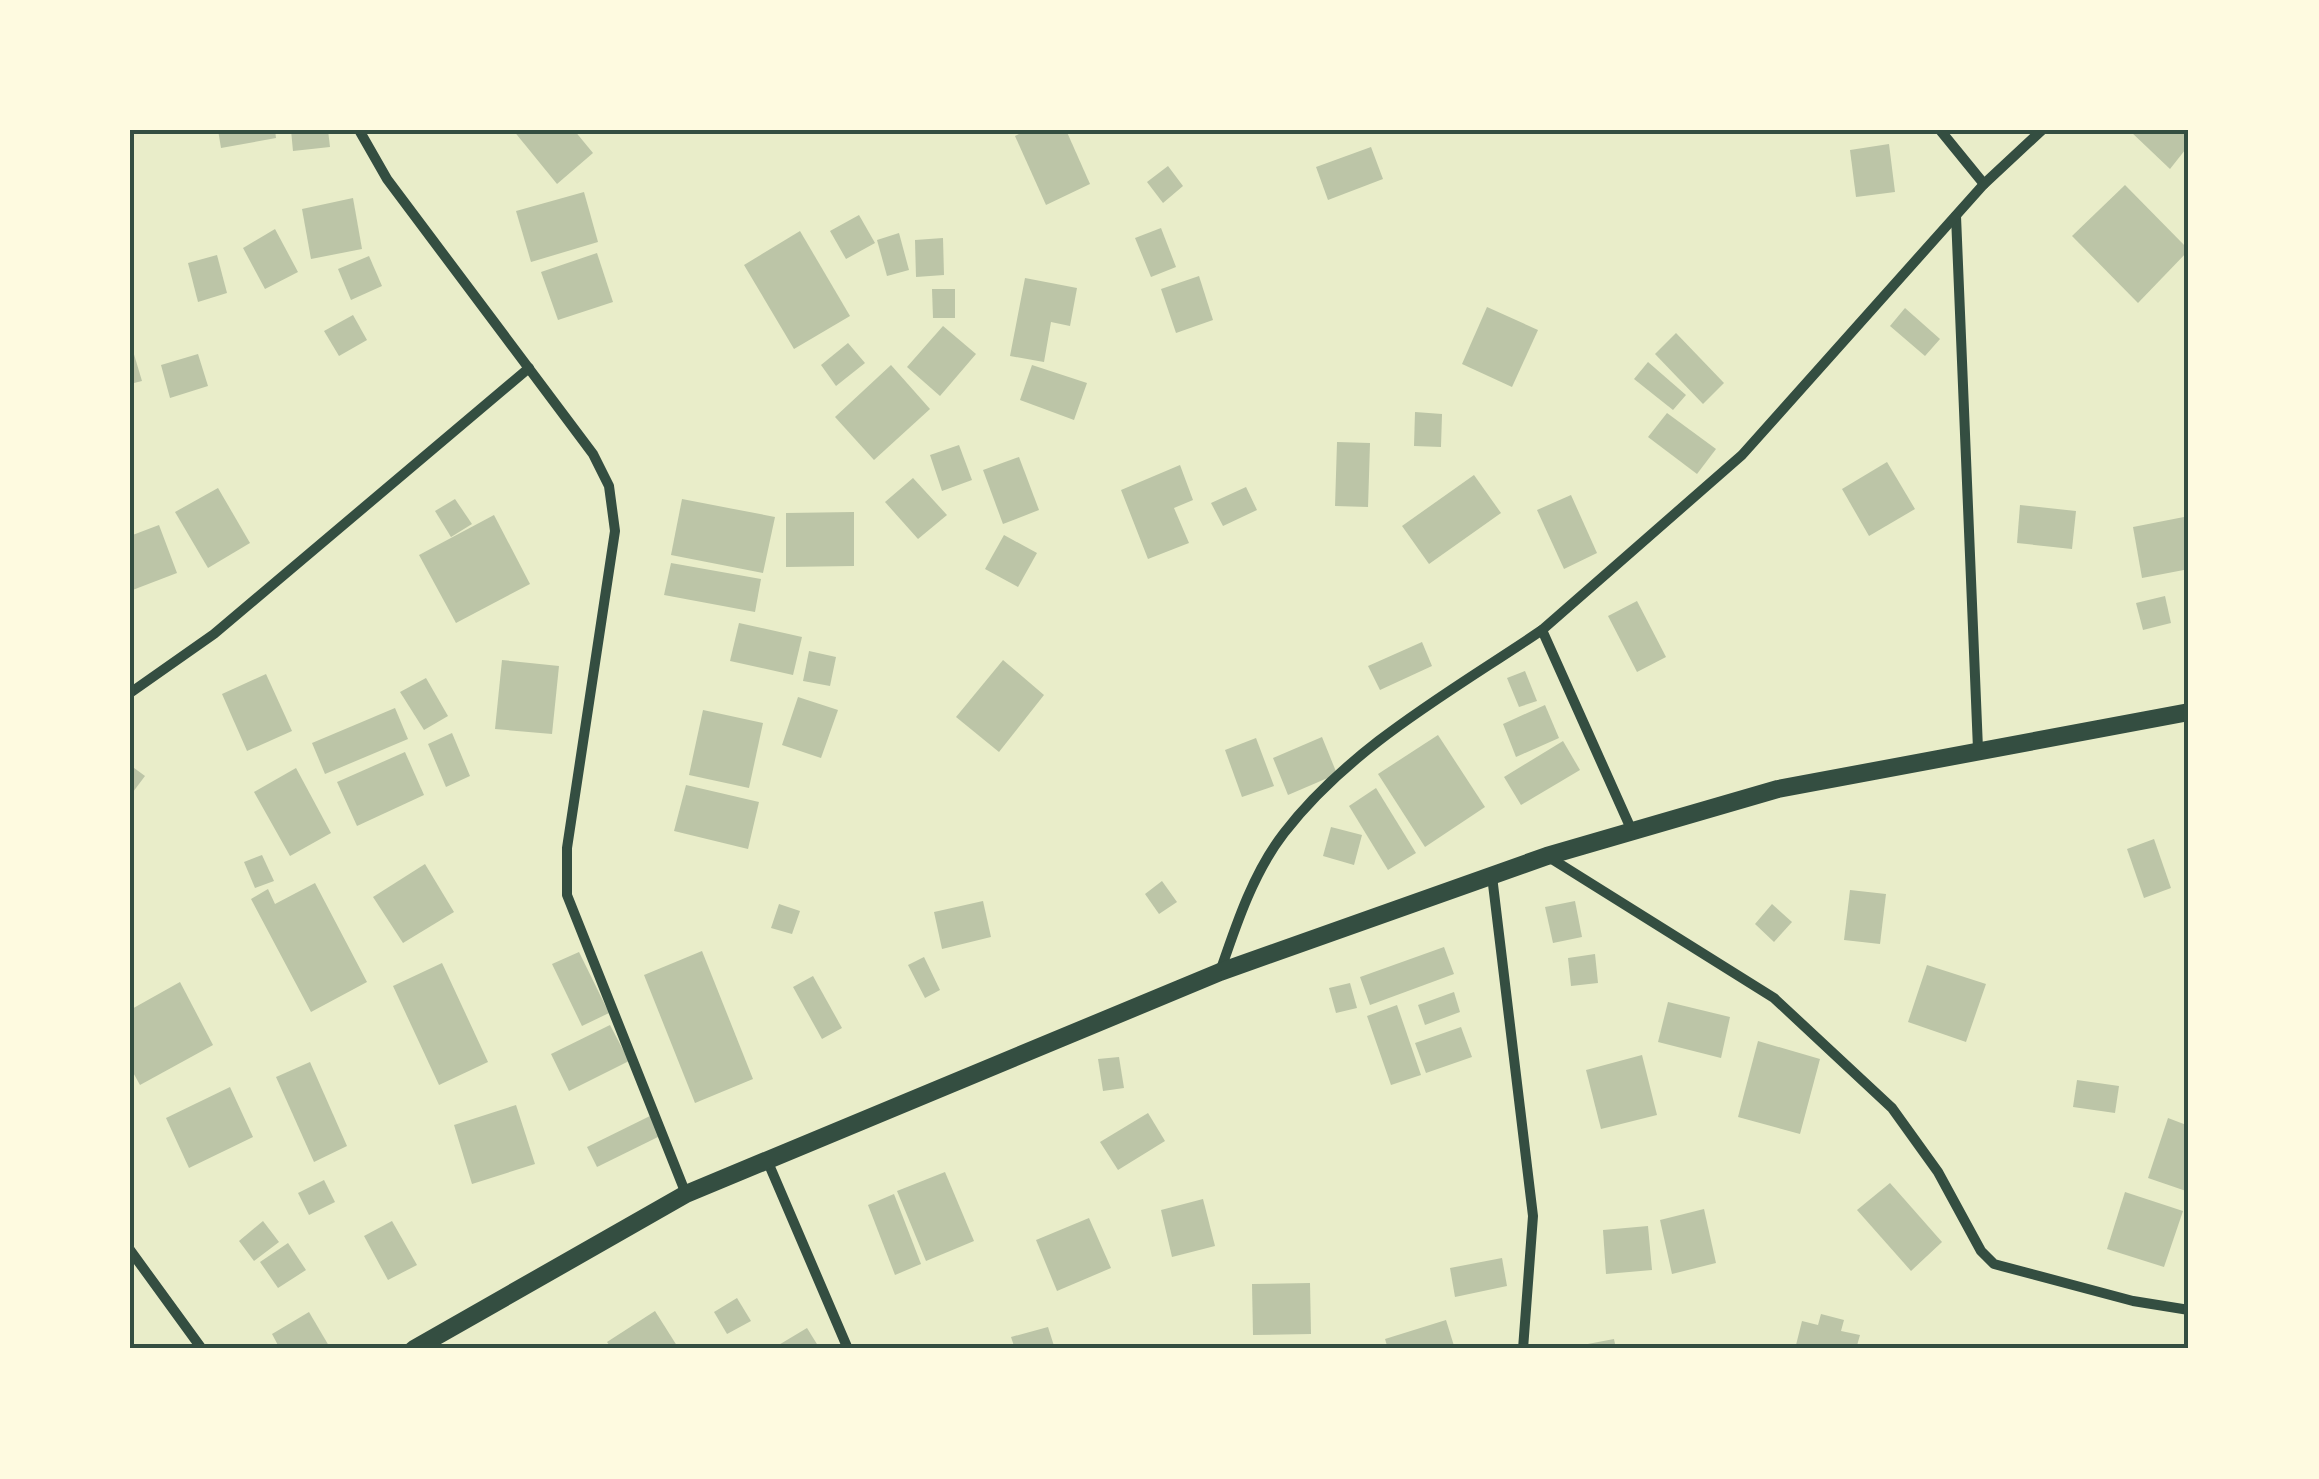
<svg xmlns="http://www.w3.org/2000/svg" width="2319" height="1479" font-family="'Work Sans',sans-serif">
  <rect width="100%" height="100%" fill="#e9edc9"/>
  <g fill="#bcc5a7">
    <path d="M218,130H275L276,138L221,148Z"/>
    <path d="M291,130H328L330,147L293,151Z"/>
    <path d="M513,130H574L593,153L557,184Z"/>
    <path d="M1027,130H1066L1090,184L1046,205L1015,136Z"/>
    <path d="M2129,130H2189V145L2170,169Z"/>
    <path d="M1889,144L1895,192L1856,197L1850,150Z"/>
    <path d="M1371,147L1383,179L1328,200L1316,167Z"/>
    <path d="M1168,166L1183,186L1163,203L1147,182Z"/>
    <path d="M2125,185L2189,250L2138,303L2072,236Z"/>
    <path d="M584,192L598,242L531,262L516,211Z"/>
    <path d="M353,198L362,249L311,259L302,209Z"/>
    <path d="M859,215L875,243L846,259L830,231Z"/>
    <path d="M1161,228L1176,267L1151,277L1135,238Z"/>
    <path d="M275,229L298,272L265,289L243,248Z"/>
    <path d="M800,231L850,316L794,349L744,265Z"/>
    <path d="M899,233L909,270L887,276L877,240Z"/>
    <path d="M943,238L944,275L916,277L915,240Z"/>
    <path d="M597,253L613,302L558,320L541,272Z"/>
    <path d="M217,255L227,293L198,302L188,263Z"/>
    <path d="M369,256L382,286L351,300L338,269Z"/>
    <path d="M1199,276L1213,320L1176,333L1161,289Z"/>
    <path d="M1025,278L1077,288L1070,326L1051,322L1044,362L1010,356Z"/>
    <path d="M932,289H955V318H933Z"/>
    <path d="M1487,307L1538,330L1512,387L1462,364Z"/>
    <path d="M1905,308L1940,339L1925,356L1890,326Z"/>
    <path d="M353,315L367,340L339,356L324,331Z"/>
    <path d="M943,326L976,354L940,396L907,367Z"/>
    <path d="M1676,333L1724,383L1703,404L1655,354Z"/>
    <path d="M130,341L142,381L130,384Z"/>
    <path d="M848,343L865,363L836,386L821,365Z"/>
    <path d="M198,354L208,386L170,398L161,365Z"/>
    <path d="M1648,362L1686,395L1673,410L1634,379Z"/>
    <path d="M891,365L930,409L874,460L835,417Z"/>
    <path d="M1032,365L1087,383L1074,420L1020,400Z"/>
    <path d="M1415,412L1442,414L1441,447L1414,446Z"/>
    <path d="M1667,413L1716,449L1697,474L1648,437Z"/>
    <path d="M1337,442L1370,443L1368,507L1335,506Z"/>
    <path d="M959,445L972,480L942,491L930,455Z"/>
    <path d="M1019,457L1039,510L1003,524L983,470Z"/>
    <path d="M1887,462L1915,509L1869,536L1842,489Z"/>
    <path d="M1180,465L1193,500L1174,508L1189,543L1148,559L1121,490Z"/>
    <path d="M1474,475L1501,513L1429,564L1402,526Z"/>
    <path d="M913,478L947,515L918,539L885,502Z"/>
    <path d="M1246,487L1257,510L1223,526L1211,503Z"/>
    <path d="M218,488L250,543L208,568L175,512Z"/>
    <path d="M1571,495L1597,553L1564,569L1537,510Z"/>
    <path d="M455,499L472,524L451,537L435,511Z"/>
    <path d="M682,499L775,517L763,573L671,555Z"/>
    <path d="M2020,505L2076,511L2072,549L2017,543Z"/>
    <path d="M854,512V566L786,567V513Z"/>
    <path d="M494,515L530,584L456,623L419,555Z"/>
    <path d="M2189,516V569L2142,578L2133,527Z"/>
    <path d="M159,525L177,573L130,591V536Z"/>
    <path d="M1004,535L1037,553L1018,587L985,569Z"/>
    <path d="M671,563L761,579L755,612L664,595Z"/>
    <path d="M2165,596L2171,623L2143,630L2136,603Z"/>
    <path d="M1637,601L1666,657L1637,672L1608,616Z"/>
    <path d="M739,623L802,637L793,675L730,661Z"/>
    <path d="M1422,642L1432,666L1380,690L1368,666Z"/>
    <path d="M809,651L836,657L830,686L803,681Z"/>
    <path d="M502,660L559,666L552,734L495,729Z"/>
    <path d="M1003,660L1044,695L999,752L956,717Z"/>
    <path d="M1525,671L1537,701L1519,707L1507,678Z"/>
    <path d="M266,674L292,731L247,751L222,694Z"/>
    <path d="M426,678L448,716L424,730L400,692Z"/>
    <path d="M798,697L838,710L821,758L782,745Z"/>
    <path d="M1545,705L1559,738L1516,757L1503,724Z"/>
    <path d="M395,708L408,739L325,774L312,743Z"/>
    <path d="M703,710L763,723L749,788L689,775Z"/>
    <path d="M452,733L470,776L446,787L428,744Z"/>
    <path d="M1438,735L1485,807L1425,847L1378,774Z"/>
    <path d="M1322,737L1337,774L1288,795L1273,758Z"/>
    <path d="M1256,738L1274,786L1242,797L1225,750Z"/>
    <path d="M1563,741L1580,770L1521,805L1504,777Z"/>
    <path d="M405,752L424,795L357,826L337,782Z"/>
    <path d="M130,765L145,776L130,796Z"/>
    <path d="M296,768L331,833L290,856L254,792Z"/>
    <path d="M686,785L759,802L748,849L674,831Z"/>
    <path d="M1376,788L1416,853L1388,870L1349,806Z"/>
    <path d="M1331,827L1362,835L1354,865L1323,856Z"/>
    <path d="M2154,839L2171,888L2144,898L2127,849Z"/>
    <path d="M262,855L274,881L255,888L244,862Z"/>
    <path d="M425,864L454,912L403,943L373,897Z"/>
    <path d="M1162,881L1177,902L1159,914L1145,894Z"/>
    <path d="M315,883L367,982L311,1012L251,899L268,889L275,904Z"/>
    <path d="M1850,890L1886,894L1880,944L1844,940Z"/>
    <path d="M983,901L991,937L942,949L934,912Z"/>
    <path d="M1575,901L1582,937L1553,943L1545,907Z"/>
    <path d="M779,904L800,911L792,934L771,928Z"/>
    <path d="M1772,904L1792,922L1774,942L1755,924Z"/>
    <path d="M1444,947L1454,974L1370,1005L1360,977Z"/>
    <path d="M702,951L753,1079L695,1103L644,975Z"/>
    <path d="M579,952L609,1013L582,1026L552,964Z"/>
    <path d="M1595,954L1598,983L1571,986L1568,958Z"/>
    <path d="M924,957L940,990L925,998L908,965Z"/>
    <path d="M442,963L488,1062L439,1085L393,986Z"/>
    <path d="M1927,965L1986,984L1966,1042L1908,1022Z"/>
    <path d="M813,976L842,1028L822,1039L793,987Z"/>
    <path d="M180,982L213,1045L140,1085L130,1067V1010Z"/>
    <path d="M1350,983L1357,1008L1336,1013L1329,988Z"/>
    <path d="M1454,992L1460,1012L1425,1025L1418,1005Z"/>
    <path d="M1668,1002L1730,1017L1721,1058L1658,1042Z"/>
    <path d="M1397,1005L1421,1075L1391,1085L1367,1016Z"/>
    <path d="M610,1025L629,1061L569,1091L551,1054Z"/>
    <path d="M1461,1027L1472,1057L1426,1073L1415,1043Z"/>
    <path d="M1758,1041L1820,1059L1800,1134L1738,1117Z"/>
    <path d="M1642,1055L1657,1115L1601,1129L1586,1070Z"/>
    <path d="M1119,1057L1124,1088L1103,1091L1098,1059Z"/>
    <path d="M310,1062L347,1146L314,1162L276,1077Z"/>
    <path d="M2077,1080L2119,1086L2115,1113L2073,1107Z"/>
    <path d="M230,1087L253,1137L189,1168L166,1118Z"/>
    <path d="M516,1105L535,1164L472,1184L454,1125Z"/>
    <path d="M1148,1113L1165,1141L1118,1170L1100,1142Z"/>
    <path d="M652,1115L662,1135L597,1167L587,1147Z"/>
    <path d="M2168,1118L2189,1126V1192L2148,1178Z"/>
    <path d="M945,1172L974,1241L926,1261L897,1191Z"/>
    <path d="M324,1180L335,1202L309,1215L298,1193Z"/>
    <path d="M1890,1183L1942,1242L1911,1271L1857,1210Z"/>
    <path d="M2125,1192L2183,1211L2164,1267L2107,1249Z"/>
    <path d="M894,1194L921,1264L895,1275L868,1205Z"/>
    <path d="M1203,1199L1215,1246L1172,1257L1161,1210Z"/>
    <path d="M1704,1209L1716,1263L1672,1274L1660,1220Z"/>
    <path d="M1089,1218L1111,1268L1057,1291L1036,1240Z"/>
    <path d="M263,1221L279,1242L254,1261L239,1241Z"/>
    <path d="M392,1221L417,1265L388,1280L364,1236Z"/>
    <path d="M1648,1226L1652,1270L1606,1274L1603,1230Z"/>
    <path d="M288,1243L306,1270L278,1288L260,1262Z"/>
    <path d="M1502,1258L1507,1286L1455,1297L1450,1268Z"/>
    <path d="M1310,1283L1311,1334L1253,1335L1252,1284Z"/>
    <path d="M737,1298L751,1321L727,1334L714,1312Z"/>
    <path d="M655,1311L679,1349H612L607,1342Z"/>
    <path d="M309,1312L329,1346L280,1349L272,1334Z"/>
    <path d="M1821,1314L1844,1320L1841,1331L1860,1335L1856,1349H1795L1802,1321L1818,1325Z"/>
    <path d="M1446,1320L1455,1349H1388L1385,1339Z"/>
    <path d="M1048,1327L1055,1349H1015L1011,1337Z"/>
    <path d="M807,1328L820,1349H772Z"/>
    <path d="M1614,1339L1616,1349H1572V1347Z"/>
  </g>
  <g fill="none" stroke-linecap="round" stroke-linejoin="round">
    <g stroke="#344e41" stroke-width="10">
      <path d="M359,130L387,179L593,454L609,486L615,531L567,848V895L686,1194"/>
      <path d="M1940,130L1984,184"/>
      <path d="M1956,216L1978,749"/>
      <path d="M130,693L214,634L529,368"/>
      <path d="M1632,831L1542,630L1742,455L1984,184L2042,130"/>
      <path d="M1547,856L1774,998L1892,1108L1938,1172L1981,1251L1994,1264L2133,1301L2189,1310"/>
      <path d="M1492,876L1533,1216L1523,1349"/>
      <path d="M1220,972C1236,925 1253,873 1284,833C1351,746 1452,691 1542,630"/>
      <path d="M767,1160L848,1349"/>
      <path d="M130,1250L202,1349"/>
    </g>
    <path stroke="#344e41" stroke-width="18" d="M414,1349L686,1194L1220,972L1547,856L1778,789L2189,712"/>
  </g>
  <rect width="2319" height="1479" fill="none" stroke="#fefae0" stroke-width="265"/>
  <rect x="132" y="132" width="2054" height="1214" fill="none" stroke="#344e41" stroke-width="4"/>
</svg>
